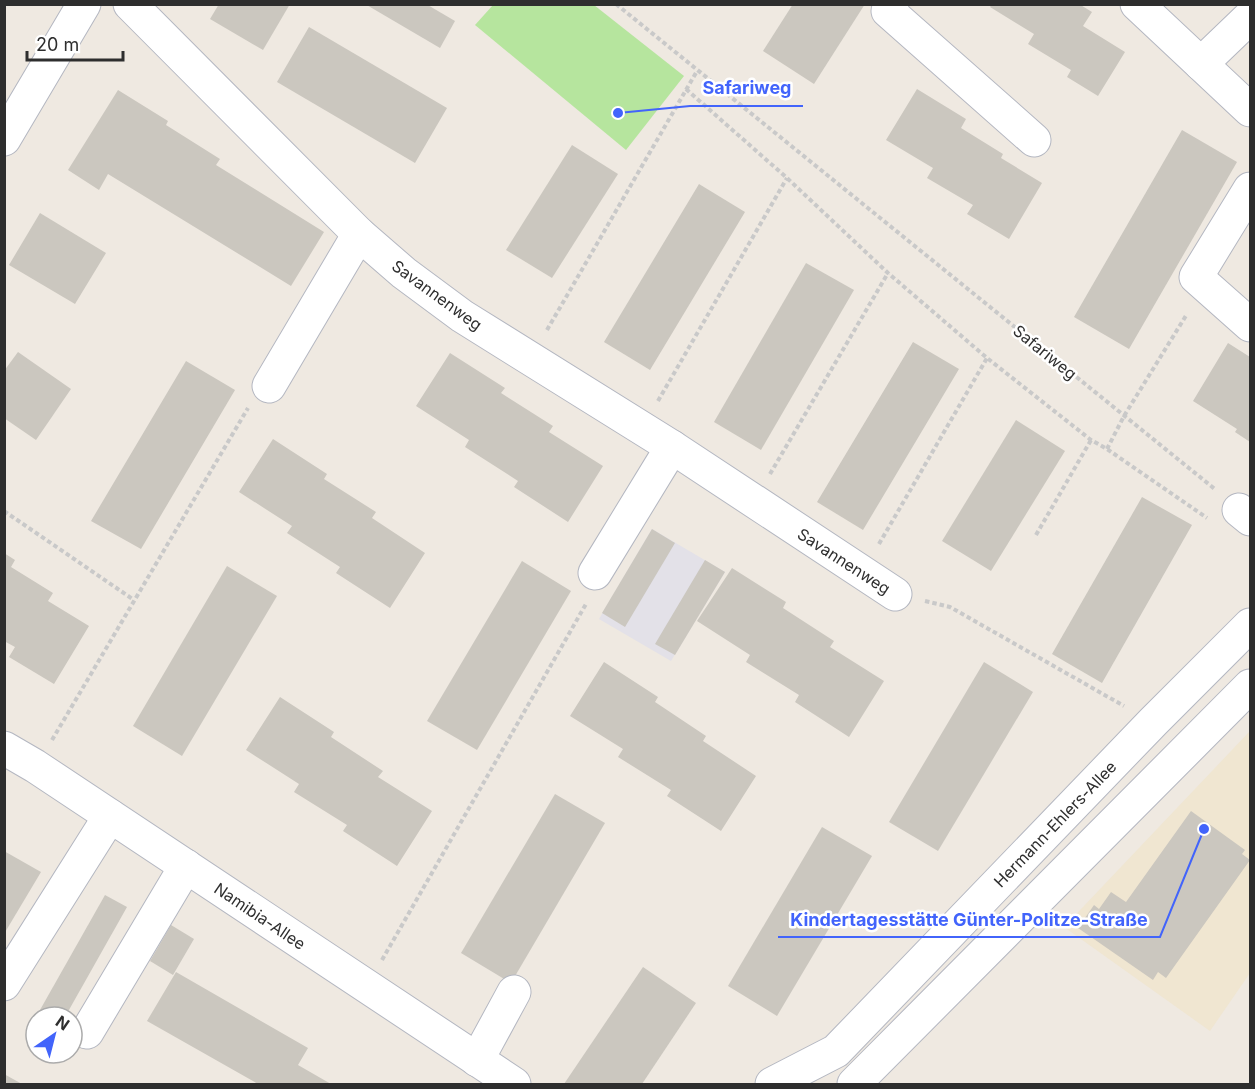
<svg xmlns="http://www.w3.org/2000/svg" width="1255" height="1089" font-family="Inter,sans-serif">
  <rect width="100%" height="100%" fill="#efe9e1"/>
  <path fill="#e3e1e8" d="M652,529L725,572L671,661L599,619Z"/>
  <path fill="#f0e6d1" d="M1250,731V973L1210,1031L1064,927Z"/>
  <path fill="#b6e59e" d="M493,5H594L684,76L626,150L475,25Z"/>
  <g fill="#cbc7bf">
    <path d="M219,4H290L263,50L210,19Z"/>
    <path d="M365,4H426L455,21L440,48Z"/>
    <path d="M793,4H865L814,84L763,51Z"/>
    <path d="M992,4H1079L1092,12L1083,26L1125,52L1098,96L1067,77L1071,70L1028,44L1034,34L990,7Z"/>
    <path d="M309,27L447,108L415,163L277,82Z"/>
    <path d="M917,89L966,119L961,128L1003,154L1001,158L1042,183L1009,239L967,214L973,205L927,178L933,168L886,140Z"/>
    <path d="M118,90L168,121L166,125L220,159L216,165L324,232L291,286L108,174L99,190L68,170Z"/>
    <path d="M1182,130L1237,162L1129,349L1074,317Z"/>
    <path d="M572,145L618,174L552,278L506,250Z"/>
    <path d="M699,184L745,212L650,370L604,342Z"/>
    <path d="M40,213L106,253L75,304L9,265Z"/>
    <path d="M806,263L854,290L761,450L714,422Z"/>
    <path d="M913,342L959,369L863,530L817,502Z"/>
    <path d="M1228,343L1250,357V442L1235,432L1237,429L1193,401Z"/>
    <path d="M18,352L71,389L36,440L4,418V371Z"/>
    <path d="M450,353L505,388L501,393L553,426L549,432L603,466L568,522L514,487L518,481L465,447L469,440L416,406Z"/>
    <path d="M186,361L235,390L141,549L91,521Z"/>
    <path d="M1016,420L1065,451L991,571L942,541Z"/>
    <path d="M273,439L327,474L324,479L376,512L372,518L425,553L390,608L336,573L340,567L287,533L292,526L239,492Z"/>
    <path d="M1142,497L1192,525L1102,683L1052,654Z"/>
    <path d="M652,529L675,543L625,627L602,613Z"/>
    <path d="M4,553L15,560L11,567L53,593L48,601L89,626L54,684L9,657L15,647L4,641Z"/>
    <path d="M705,560L725,572L675,655L655,644Z"/>
    <path d="M522,561L571,591L477,750L427,721Z"/>
    <path d="M227,566L277,596L182,756L133,726Z"/>
    <path d="M732,568L786,602L783,608L834,641L830,647L884,681L849,737L795,702L799,695L746,662L750,655L697,621Z"/>
    <path d="M604,662L658,697L655,702L706,736L703,741L756,776L721,831L667,796L671,790L618,757L623,749L570,716Z"/>
    <path d="M984,662L1033,692L938,851L889,822Z"/>
    <path d="M280,697L334,732L331,737L383,771L378,777L432,811L397,866L343,831L347,825L294,792L299,784L246,750Z"/>
    <path d="M555,794L605,823L511,983L461,953Z"/>
    <path d="M1191,811L1245,850L1242,854L1250,860L1166,978L1158,972L1153,980L1078,928L1094,905L1099,909L1111,892L1126,902Z"/>
    <path d="M822,827L872,856L777,1016L728,986Z"/>
    <path d="M4,851L41,872L4,934Z"/>
    <path d="M105,895L127,907L65,1017H36Z"/>
    <path d="M171,925L194,939L173,975L150,961Z"/>
    <path d="M643,967L696,1003L642,1084H564Z"/>
    <path d="M176,972L308,1048L298,1065L331,1084H258L147,1021Z"/>
    <path d="M4,1074L22,1084H4Z"/>
  </g>
  <g fill="none" stroke-linecap="round" stroke-linejoin="round">
    <g stroke="#b4b7c1" stroke-width="35">
      <g id="minor">
        <path d="M130,4L359,234L404,273L462,316L672,447L895,594"/>
        <path d="M892,4L888,11L1034,140"/>
        <path d="M1137,4L1250,110"/>
        <path d="M1201,64L1250,17"/>
        <path d="M4,139L84,4"/>
        <path d="M1250,189L1196,277L1250,325"/>
        <path d="M269,386L359,234"/>
        <path d="M1239,510L1250,519"/>
        <path d="M595,573L672,447"/>
        <path d="M4,748L35,766L514,1084"/>
        <path d="M4,984L110,816"/>
        <path d="M87,1032L186,866"/>
        <path d="M477,1060L514,992"/>
        <path d="M772,1084L836,1051L1153,722L1250,625"/>
        <path d="M854,1084L1250,686"/>
      </g>
    </g>
    <g stroke="#c9c9c9" stroke-width="4" stroke-dasharray="4.5 3" stroke-linecap="butt">
      <path d="M616,4L1216,490"/>
      <path d="M686,89L787,178L888,273L987,358L1091,440L1107,449L1207,518"/>
      <path d="M547,330L697,71"/>
      <path d="M658,401L787,178"/>
      <path d="M1107,449L1124,416L1187,314"/>
      <path d="M770,474L888,273"/>
      <path d="M4,511L134,600"/>
      <path d="M1036,535L1091,440"/>
      <path d="M879,544L987,358"/>
      <path d="M925,601L950,607L1124,706"/>
      <path d="M52,740L248,408"/>
      <path d="M382,960L586,604"/>
    </g>
    <use href="#minor" stroke="#fff" stroke-width="33"/>
  </g>
  <g text-anchor="middle" dominant-baseline="central" stroke-width="5" stroke-linejoin="round" paint-order="stroke">
    <g font-size="16" fill="#2e2e2e" stroke="#fff">
      <text transform="translate(437 295) rotate(36)">Savannenweg</text>
      <text transform="translate(1045 352) rotate(39)">Safariweg</text>
      <text transform="translate(844 561) rotate(33)">Savannenweg</text>
      <text transform="translate(1055 824) rotate(-46)">Hermann-Ehlers-Allee</text>
      <text transform="translate(260 916) rotate(34)">Namibia-Allee</text>
    </g>
  </g>
  <path fill="none" stroke="#4264fb" stroke-width="2" d="M618 113L690 106H803M1204 829L1160 937H778"/>
  <g fill="#4264fb" stroke="#fff" stroke-width="2">
    <circle cx="618" cy="113" r="6"/>
    <circle cx="1204" cy="829" r="6"/>
  </g>
  <g font-size="18" text-anchor="middle" font-weight="bold" fill="#4264fb" stroke="#fff" stroke-width="5" stroke-linejoin="round" paint-order="stroke">
    <text x="747" y="94">Safariweg</text>
    <text x="969" y="926">Kindertagesstätte Günter-Politze-Straße</text>
  </g>
  <rect width="1255" height="1089" fill="none" stroke="#2e2e2e" stroke-width="12"/>
  <g transform="translate(54 1035) rotate(35)"><circle r="28" fill="#ffffff" stroke="#ababab" stroke-width="1.5"/>
  <path d="M0-4.5L10 22L0 15L-10 22Z" fill="#4264fb"/>
  <text y="-9" font-size="16" font-weight="bold" text-anchor="middle" fill="#2e2e2e">N</text>
  </g>
  <path d="M27 51v9h96v-9" fill="none" stroke="#2e2e2e" stroke-width="3"/>
  <text x="36" y="51" font-size="18" fill="#2e2e2e" stroke="#ffffff" stroke-width="4.5" paint-order="stroke">20 m</text>
</svg>
